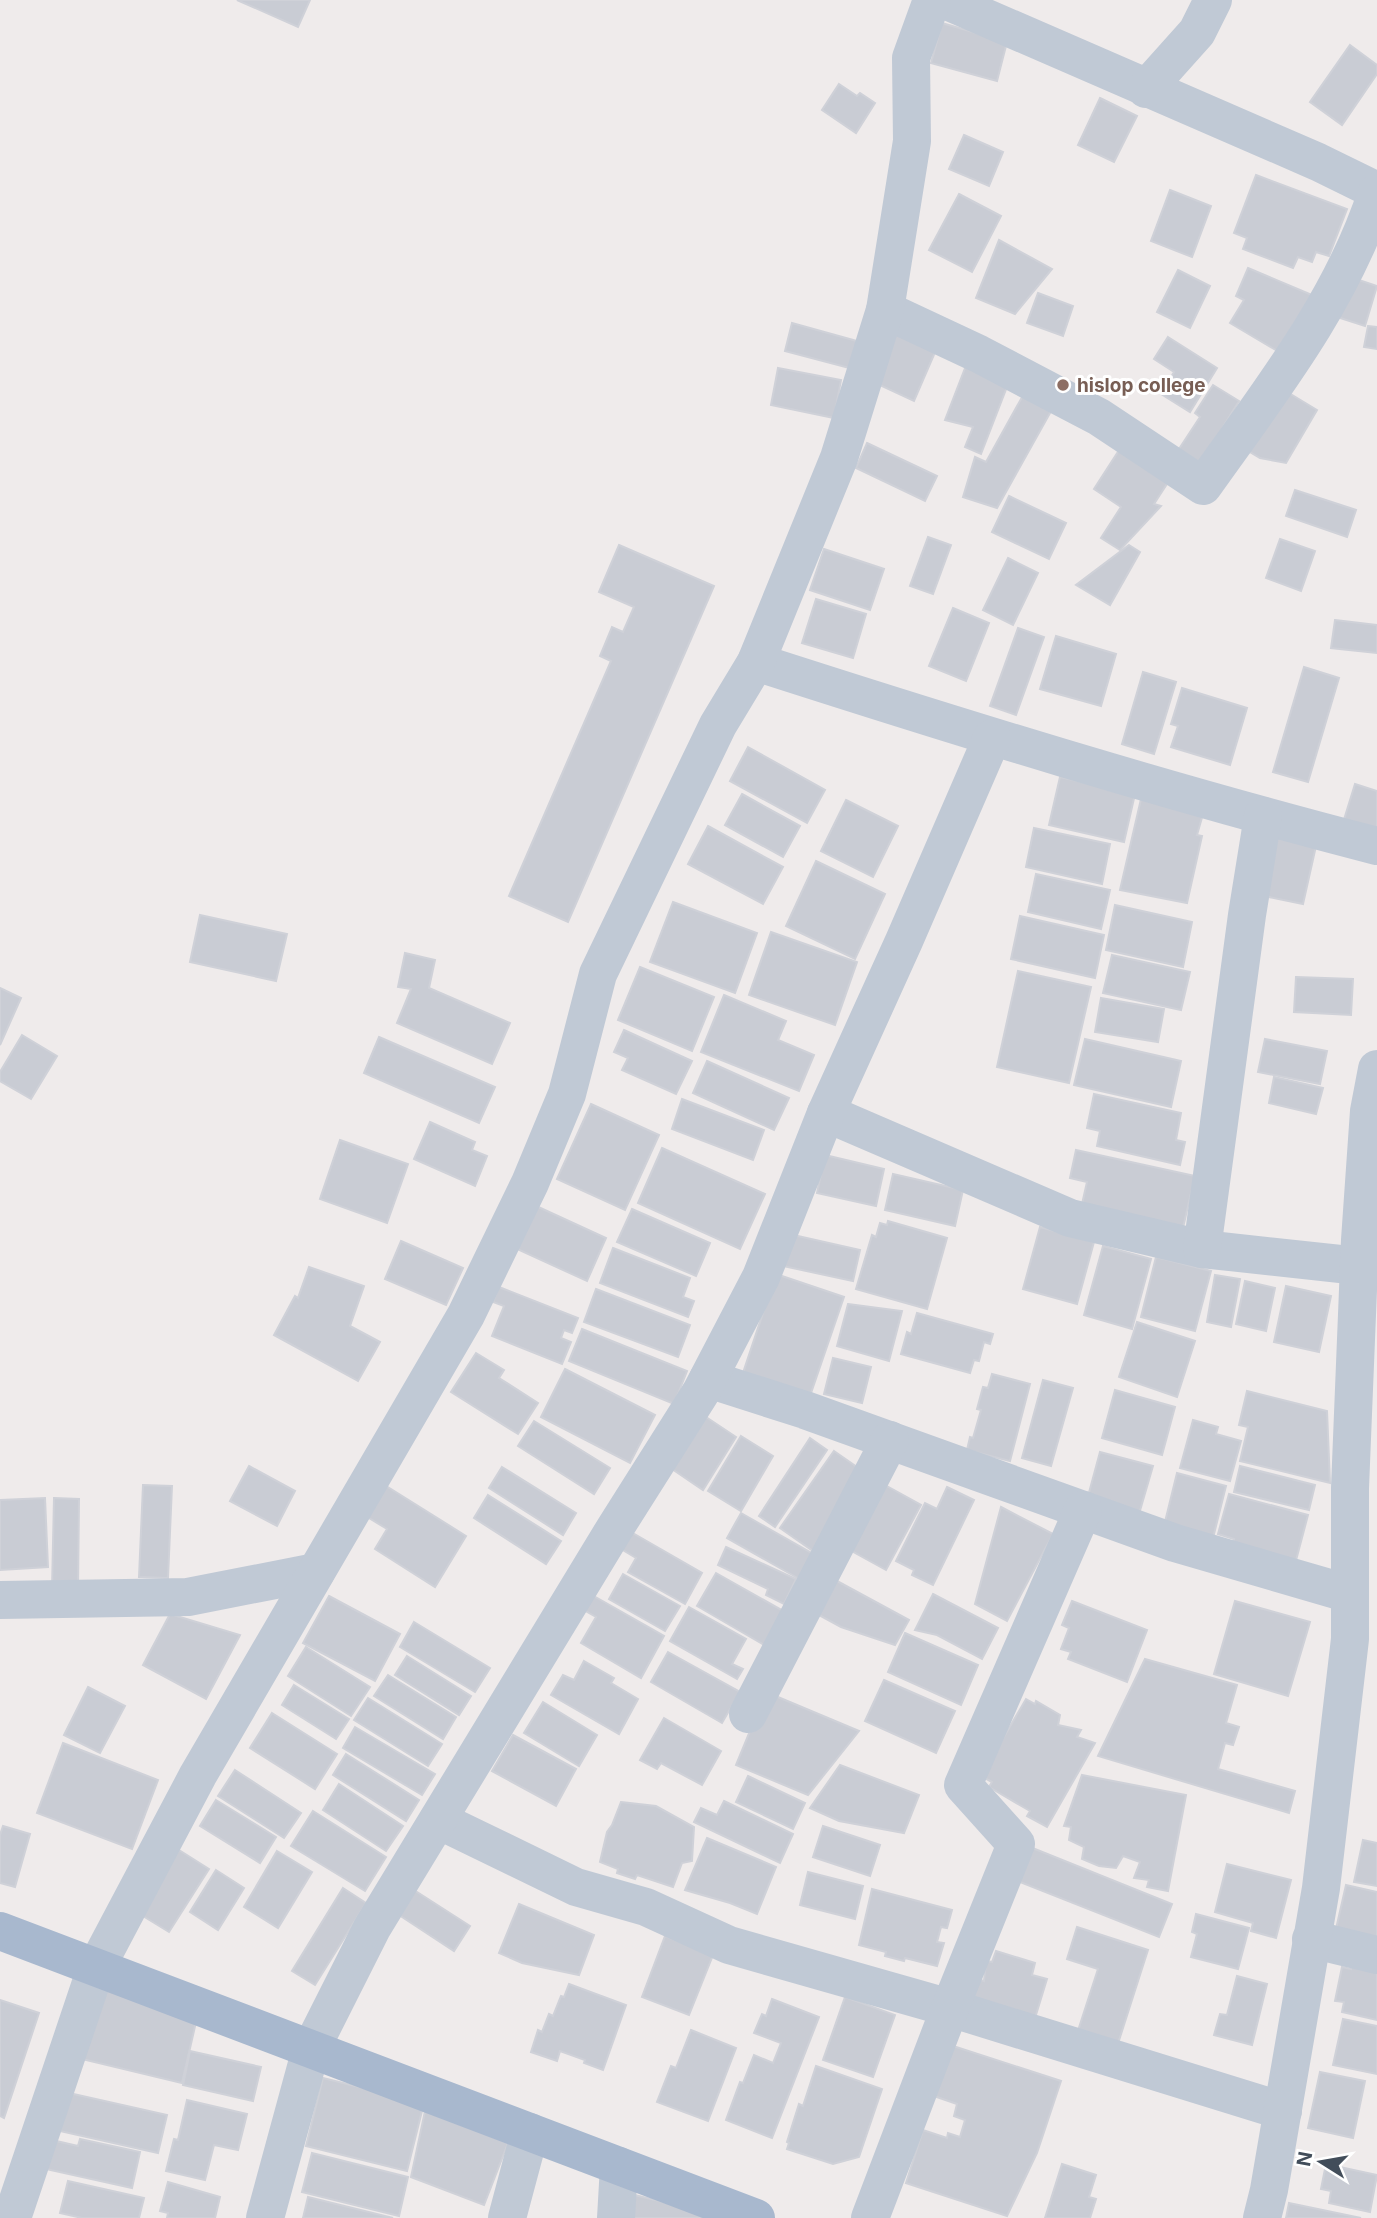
<svg xmlns="http://www.w3.org/2000/svg" width="1377" height="2218" font-family="Inter,sans-serif">
  <rect width="100%" height="100%" fill="#efebeb"/>
  <g fill="#c9ccd4" stroke="#cfd1d8" stroke-width="2">
    <path d="M237,0H310L298,27Z"/>
    <path d="M942,23L1007,42L997,81L931,63Z"/>
    <path d="M1350,45L1377,65V74L1342,125L1310,102Z"/>
    <path d="M839,84L857,96L860,93L875,103L856,133L822,110Z"/>
    <path d="M1100,98L1137,116L1114,162L1078,145Z"/>
    <path d="M964,135L1003,152L989,186L949,169Z"/>
    <path d="M1256,175L1347,209L1329,256L1316,252L1312,262L1298,257L1293,268L1243,249L1247,238L1234,233Z"/>
    <path d="M1170,190L1211,206L1192,257L1151,241Z"/>
    <path d="M959,194L1001,216L972,272L929,250Z"/>
    <path d="M999,240L1052,269L1015,314L976,298Z"/>
    <path d="M1248,268L1312,295L1279,352L1230,323L1244,300L1236,296Z"/>
    <path d="M1178,270L1210,286L1190,328L1157,312Z"/>
    <path d="M1341,274L1377,286L1365,326L1328,314Z"/>
    <path d="M1038,293L1073,306L1063,336L1027,323Z"/>
    <path d="M792,323L864,343L857,370L785,351Z"/>
    <path d="M1368,326L1377,327V349L1364,347Z"/>
    <path d="M892,331L936,350L914,401L869,380Z"/>
    <path d="M1168,337L1217,368L1190,412L1161,394L1174,372L1154,359Z"/>
    <path d="M967,363L1010,379L981,454L965,447L973,427L945,420Z"/>
    <path d="M778,368L841,380L834,418L771,405Z"/>
    <path d="M1213,385L1239,401L1223,427L1208,468L1179,449L1200,417L1195,413Z"/>
    <path d="M1279,387L1317,410L1286,463L1260,458L1243,448Z"/>
    <path d="M1026,390L1054,406L997,508L963,497L975,457L986,462Z"/>
    <path d="M1127,438L1176,470L1154,504L1161,506L1120,550L1101,538L1121,507L1094,489Z"/>
    <path d="M867,443L937,476L925,501L856,468Z"/>
    <path d="M1295,490L1356,510L1347,537L1286,516Z"/>
    <path d="M1009,496L1066,523L1049,559L992,532Z"/>
    <path d="M928,537L951,545L933,594L910,586Z"/>
    <path d="M1280,539L1315,551L1301,591L1266,578Z"/>
    <path d="M619,545L714,586L568,922L509,896L611,661L600,656L612,627L623,632L634,607L599,592Z"/>
    <path d="M1129,545L1140,552L1110,605L1076,585Z"/>
    <path d="M824,549L884,569L870,610L810,590Z"/>
    <path d="M1008,558L1038,573L1013,625L983,610Z"/>
    <path d="M816,599L866,614L853,658L802,643Z"/>
    <path d="M953,608L989,623L966,681L929,666Z"/>
    <path d="M1335,620L1377,625V653L1331,648Z"/>
    <path d="M1018,628L1044,637L1016,715L990,706Z"/>
    <path d="M1056,636L1116,654L1101,706L1040,689Z"/>
    <path d="M1304,667L1339,678L1308,782L1273,772Z"/>
    <path d="M1143,672L1176,682L1154,754L1122,744Z"/>
    <path d="M1182,688L1247,708L1230,765L1171,747L1178,726L1171,724Z"/>
    <path d="M748,747L825,790L807,823L730,781Z"/>
    <path d="M1060,777L1135,794L1124,842L1049,825Z"/>
    <path d="M1355,784L1377,791V836L1342,826Z"/>
    <path d="M742,794L800,826L783,857L725,825Z"/>
    <path d="M1141,799L1203,814L1197,835L1202,836L1187,903L1120,890Z"/>
    <path d="M846,800L898,826L873,877L821,851Z"/>
    <path d="M708,826L783,867L763,904L688,864Z"/>
    <path d="M1034,828L1110,844L1102,884L1026,867Z"/>
    <path d="M1277,837L1316,846L1303,904L1264,896Z"/>
    <path d="M816,861L885,894L855,959L786,926Z"/>
    <path d="M1036,874L1110,890L1101,929L1028,912Z"/>
    <path d="M673,902L757,933L735,993L650,962Z"/>
    <path d="M1115,905L1192,922L1183,967L1106,950Z"/>
    <path d="M200,915L287,934L276,981L190,962Z"/>
    <path d="M1020,916L1104,935L1095,978L1011,959Z"/>
    <path d="M771,932L857,962L835,1025L749,995Z"/>
    <path d="M405,953L435,960L429,988L510,1023L492,1064L397,1023L411,989L398,987Z"/>
    <path d="M1112,955L1190,972L1181,1010L1103,993Z"/>
    <path d="M640,967L714,997L692,1051L618,1020Z"/>
    <path d="M1018,971L1091,987L1069,1083L997,1067Z"/>
    <path d="M1296,977L1353,979L1351,1015L1294,1012Z"/>
    <path d="M0,988L21,998L0,1045Z"/>
    <path d="M724,995L786,1021L778,1040L814,1055L799,1091L701,1052Z"/>
    <path d="M1101,998L1164,1009L1158,1042L1095,1032Z"/>
    <path d="M624,1030L692,1061L676,1094L622,1070L628,1058L614,1052Z"/>
    <path d="M22,1035L57,1056L31,1099L0,1081V1072Z"/>
    <path d="M379,1037L495,1087L479,1123L364,1073Z"/>
    <path d="M1085,1039L1181,1061L1171,1107L1074,1085Z"/>
    <path d="M1265,1039L1327,1051L1320,1084L1258,1072Z"/>
    <path d="M707,1061L789,1098L774,1130L693,1093Z"/>
    <path d="M1274,1077L1323,1088L1316,1114L1269,1103Z"/>
    <path d="M1094,1094L1181,1113L1176,1140L1185,1142L1180,1165L1097,1146L1100,1131L1087,1128Z"/>
    <path d="M682,1099L764,1130L753,1160L672,1129Z"/>
    <path d="M591,1104L659,1135L625,1210L557,1179Z"/>
    <path d="M430,1122L475,1142L472,1150L487,1156L475,1186L414,1159Z"/>
    <path d="M340,1140L408,1164L387,1223L320,1199Z"/>
    <path d="M662,1148L765,1194L740,1249L638,1203Z"/>
    <path d="M1076,1150L1195,1176L1182,1232L1080,1213L1087,1182L1070,1178Z"/>
    <path d="M825,1155L884,1169L876,1206L817,1193Z"/>
    <path d="M893,1174L963,1190L955,1226L885,1210Z"/>
    <path d="M534,1205L606,1238L587,1281L515,1248Z"/>
    <path d="M632,1209L710,1243L696,1276L617,1242Z"/>
    <path d="M888,1221L947,1238L927,1309L856,1289L872,1235L876,1237L880,1223L887,1225Z"/>
    <path d="M1040,1227L1094,1242L1077,1304L1023,1289Z"/>
    <path d="M789,1234L860,1250L853,1281L783,1266Z"/>
    <path d="M401,1241L463,1268L446,1305L385,1279Z"/>
    <path d="M1103,1246L1151,1259L1132,1329L1084,1315Z"/>
    <path d="M613,1248L690,1278L683,1297L694,1301L688,1317L600,1283Z"/>
    <path d="M1156,1257L1211,1271L1195,1331L1141,1317Z"/>
    <path d="M309,1267L364,1286L350,1326L380,1342L358,1381L274,1335L295,1296L298,1298Z"/>
    <path d="M776,1274L844,1297L810,1396L743,1373Z"/>
    <path d="M1215,1275L1240,1279L1231,1327L1207,1322Z"/>
    <path d="M1245,1281L1275,1288L1266,1331L1236,1324Z"/>
    <path d="M1286,1286L1331,1296L1319,1352L1274,1342Z"/>
    <path d="M499,1287L578,1318L572,1333L564,1330L561,1338L571,1342L562,1364L492,1336L504,1306L493,1302Z"/>
    <path d="M596,1289L690,1325L678,1357L584,1322Z"/>
    <path d="M848,1304L902,1311L889,1361L837,1346Z"/>
    <path d="M917,1313L993,1334L990,1344L984,1342L979,1361L974,1360L970,1373L901,1354L907,1332L911,1334Z"/>
    <path d="M1137,1322L1195,1341L1177,1397L1119,1377Z"/>
    <path d="M582,1329L687,1371L674,1404L569,1361Z"/>
    <path d="M476,1353L504,1370L499,1378L538,1403L518,1434L451,1392Z"/>
    <path d="M833,1358L871,1367L862,1403L824,1394Z"/>
    <path d="M565,1369L655,1415L630,1463L541,1417Z"/>
    <path d="M992,1374L1030,1384L1010,1461L967,1450L970,1437L973,1438L981,1410L977,1409L983,1387L988,1388Z"/>
    <path d="M1043,1380L1073,1388L1051,1466L1022,1458Z"/>
    <path d="M1115,1390L1175,1407L1162,1455L1102,1438Z"/>
    <path d="M1247,1391L1327,1411L1330,1483L1240,1461L1248,1427L1239,1425Z"/>
    <path d="M706,1417L736,1437L703,1490L672,1469Z"/>
    <path d="M1193,1420L1218,1427L1216,1434L1241,1441L1230,1481L1180,1468Z"/>
    <path d="M534,1421L610,1468L594,1494L518,1446Z"/>
    <path d="M741,1436L773,1456L741,1511L708,1491Z"/>
    <path d="M810,1438L827,1450L775,1527L759,1516Z"/>
    <path d="M834,1451L867,1474L813,1551L780,1528Z"/>
    <path d="M1100,1452L1153,1466L1139,1514L1087,1500Z"/>
    <path d="M249,1466L295,1491L277,1526L230,1501Z"/>
    <path d="M1240,1466L1315,1485L1309,1510L1234,1492Z"/>
    <path d="M502,1467L576,1513L563,1535L489,1488Z"/>
    <path d="M1177,1473L1226,1486L1213,1538L1164,1526Z"/>
    <path d="M383,1484L466,1536L435,1587L375,1549L387,1529L364,1515Z"/>
    <path d="M143,1485L172,1486L168,1578L139,1577Z"/>
    <path d="M885,1485L921,1505L886,1570L850,1550Z"/>
    <path d="M947,1487L974,1500L933,1585L912,1575L914,1570L896,1561L925,1503L937,1509Z"/>
    <path d="M1229,1494L1308,1515L1294,1568L1231,1549L1234,1539L1218,1534Z"/>
    <path d="M488,1495L561,1541L546,1564L474,1518Z"/>
    <path d="M45,1498L48,1567L0,1570V1500Z"/>
    <path d="M54,1498L79,1499L78,1589H52Z"/>
    <path d="M1001,1507L1053,1534L1007,1621L975,1604Z"/>
    <path d="M741,1513L815,1555L801,1580L727,1538Z"/>
    <path d="M631,1532L702,1573L685,1604L628,1572L636,1558L621,1549Z"/>
    <path d="M726,1547L796,1579L784,1604L766,1595L768,1589L718,1565Z"/>
    <path d="M716,1573L785,1612L766,1646L697,1606Z"/>
    <path d="M623,1574L680,1606L665,1631L609,1599Z"/>
    <path d="M837,1581L909,1620L895,1645L841,1627L819,1615Z"/>
    <path d="M933,1594L998,1628L982,1659L937,1635L915,1630Z"/>
    <path d="M592,1595L664,1636L641,1678L581,1643L596,1617L584,1610Z"/>
    <path d="M329,1596L400,1634L375,1681L303,1643Z"/>
    <path d="M1072,1601L1147,1630L1127,1682L1068,1659L1071,1652L1061,1649L1069,1628L1062,1625Z"/>
    <path d="M1235,1601L1310,1622L1288,1696L1214,1674Z"/>
    <path d="M689,1607L746,1639L732,1664L743,1669L737,1679L670,1641Z"/>
    <path d="M170,1614L240,1635L206,1699L143,1665Z"/>
    <path d="M414,1622L490,1668L475,1692L400,1647Z"/>
    <path d="M905,1633L978,1665L961,1705L888,1672Z"/>
    <path d="M306,1647L370,1687L351,1716L288,1676Z"/>
    <path d="M668,1652L740,1692L722,1723L651,1682Z"/>
    <path d="M407,1656L471,1696L459,1715L395,1675Z"/>
    <path d="M1145,1659L1237,1685L1226,1723L1239,1727L1233,1745L1225,1743L1218,1769L1295,1791L1289,1813L1098,1756Z"/>
    <path d="M584,1661L614,1678L611,1683L638,1699L619,1734L551,1695L563,1675L574,1680Z"/>
    <path d="M388,1675L456,1717L443,1739L374,1696Z"/>
    <path d="M884,1680L955,1711L936,1753L865,1721Z"/>
    <path d="M294,1685L349,1719L336,1739L282,1705Z"/>
    <path d="M88,1687L125,1706L100,1753L64,1735Z"/>
    <path d="M766,1692L859,1731L808,1795L736,1765Z"/>
    <path d="M368,1698L442,1744L428,1766L354,1720Z"/>
    <path d="M1026,1699L1035,1704L1036,1701L1060,1715L1058,1725L1081,1730L1077,1737L1095,1743L1047,1827L1027,1816L1030,1811L989,1787L992,1782L981,1776Z"/>
    <path d="M543,1702L597,1735L579,1766L524,1733Z"/>
    <path d="M272,1713L337,1754L315,1789L250,1748Z"/>
    <path d="M664,1718L721,1751L702,1785L661,1763L657,1769L640,1760Z"/>
    <path d="M355,1727L435,1774L422,1795L343,1748Z"/>
    <path d="M513,1735L576,1769L556,1806L492,1771Z"/>
    <path d="M63,1743L158,1780L132,1849L37,1813Z"/>
    <path d="M346,1754L419,1800L406,1821L333,1775Z"/>
    <path d="M840,1765L919,1795L904,1833L839,1821L810,1808Z"/>
    <path d="M235,1770L301,1813L284,1838L218,1796Z"/>
    <path d="M1082,1775L1186,1795L1168,1891L1147,1887L1149,1880L1134,1878L1140,1862L1123,1856L1116,1868L1099,1866L1082,1859L1084,1847L1069,1840L1071,1827L1064,1826Z"/>
    <path d="M748,1776L805,1803L793,1829L736,1802Z"/>
    <path d="M339,1784L403,1826L386,1851L323,1810Z"/>
    <path d="M216,1800L276,1837L260,1863L200,1826Z"/>
    <path d="M724,1801L793,1834L780,1863L694,1822L701,1808L717,1815Z"/>
    <path d="M621,1802L656,1806L694,1827L692,1861L682,1863L673,1887L637,1875L635,1879L617,1873L618,1869L600,1862L607,1832L612,1825Z"/>
    <path d="M313,1811L386,1857L365,1891L291,1846Z"/>
    <path d="M3,1826L30,1834L15,1887L0,1883V1835Z"/>
    <path d="M823,1826L880,1845L870,1876L813,1857Z"/>
    <path d="M707,1838L776,1867L757,1914L730,1903L685,1890Z"/>
    <path d="M1363,1840L1377,1843V1886L1354,1882Z"/>
    <path d="M1030,1847L1172,1904L1159,1937L1010,1878Z"/>
    <path d="M179,1850L209,1869L169,1932L138,1913Z"/>
    <path d="M277,1851L312,1872L278,1928L244,1907Z"/>
    <path d="M1227,1864L1291,1880L1276,1938L1251,1931L1253,1923L1215,1912Z"/>
    <path d="M216,1870L244,1888L218,1930L190,1912Z"/>
    <path d="M808,1872L863,1886L855,1919L800,1905Z"/>
    <path d="M1346,1885L1377,1892V1938L1336,1929Z"/>
    <path d="M343,1888L366,1903L315,1985L292,1971Z"/>
    <path d="M872,1889L952,1910L947,1928L941,1927L937,1942L944,1943L937,1966L905,1958L904,1961L885,1956L886,1952L859,1945Z"/>
    <path d="M414,1890L470,1926L454,1951L399,1915Z"/>
    <path d="M519,1904L594,1935L579,1975L522,1963L499,1953Z"/>
    <path d="M1196,1914L1249,1928L1238,1969L1191,1957L1197,1934L1192,1932Z"/>
    <path d="M1077,1927L1148,1950L1114,2056L1074,2043L1098,1969L1067,1959Z"/>
    <path d="M665,1936L713,1955L689,2015L642,1997Z"/>
    <path d="M996,1951L1035,1963L1032,1975L1047,1979L1032,2028L967,2002L973,1978L984,1981L986,1961L992,1962Z"/>
    <path d="M1352,1962L1377,1967V2020L1342,2012L1344,2002L1335,2001L1342,1967L1351,1969Z"/>
    <path d="M1237,1976L1267,1984L1252,2045L1214,2035L1220,2014L1227,2015Z"/>
    <path d="M569,1984L626,2005L603,2070L584,2063L585,2060L560,2051L557,2061L531,2052L538,2030L542,2032L549,2014L553,2016L561,1996L564,1997Z"/>
    <path d="M100,1986L199,2009L182,2083L82,2059Z"/>
    <path d="M845,1997L895,2015L873,2077L823,2060Z"/>
    <path d="M772,1999L819,2017L772,2138L726,2120L740,2082L743,2083L754,2055L773,2063L781,2043L754,2033L762,2014L766,2016Z"/>
    <path d="M0,2000L39,2013L4,2118L0,2116Z"/>
    <path d="M1343,2019L1377,2026V2074L1333,2065Z"/>
    <path d="M691,2030L736,2048L708,2121L657,2102L671,2066L676,2068Z"/>
    <path d="M950,2045L1061,2081L1037,2153L1007,2216L906,2183L923,2130L947,2138L948,2133L960,2137L965,2120L954,2116L957,2104L934,2096Z"/>
    <path d="M190,2051L261,2067L253,2101L183,2085Z"/>
    <path d="M816,2066L882,2089L859,2157L833,2164L787,2149L789,2143L787,2142L799,2104L803,2106Z"/>
    <path d="M1320,2072L1365,2081L1353,2138L1308,2128Z"/>
    <path d="M323,2078L424,2103L407,2171L306,2146Z"/>
    <path d="M69,2093L167,2115L158,2153L60,2131Z"/>
    <path d="M187,2100L247,2114L238,2150L214,2145L205,2180L166,2171L174,2139L178,2140Z"/>
    <path d="M425,2111L508,2143L484,2205L411,2177Z"/>
    <path d="M80,2139L140,2152L132,2188L46,2169L52,2140L78,2146Z"/>
    <path d="M312,2153L408,2177L399,2216L302,2192Z"/>
    <path d="M1062,2164L1096,2175L1089,2197L1096,2199L1090,2218H1045Z"/>
    <path d="M1326,2164L1377,2175L1370,2212L1329,2203L1331,2191L1321,2189Z"/>
    <path d="M68,2181L144,2198L139,2218H82L60,2213Z"/>
    <path d="M168,2182L220,2197L215,2218H167L168,2213L160,2211Z"/>
    <path d="M618,2191L701,2211V2218H617Z"/>
    <path d="M308,2197L393,2218H303Z"/>
    <path d="M1289,2203L1361,2218H1286Z"/>
  </g>
  <g fill="none" stroke-linecap="round" stroke-linejoin="round">
    <g stroke="#c0c9d5" stroke-width="38">
      <path d="M945,0L1318,162L1377,191"/>
      <path d="M1146,89L1197,32L1213,0"/>
      <path d="M885,310L979,354L1099,417L1203,486C1269,393 1342,301 1377,192"/>
      <path d="M756,662C961,728 1168,792 1377,846"/>
      <path d="M826,1113L1070,1218L1202,1249L1359,1266"/>
      <path d="M1202,1249L1247,915L1263,816"/>
      <path d="M708,1379L805,1410L1175,1543L1350,1594"/>
      <path d="M0,1600L188,1597L316,1572"/>
      <path d="M748,1714L890,1440"/>
      <path d="M438,1820L576,1887L646,1907L729,1945L950,2008L1283,2111"/>
      <path d="M1311,1939L1377,1955"/>
      <path d="M12,2218L96,1968L198,1775L466,1315L530,1183L567,1094L598,974L718,725L756,662L839,458L885,310L912,141L911,58L932,0"/>
      <path d="M265,2218L311,2049L372,1928L615,1528L701,1392L761,1277L826,1113L904,941L992,738"/>
      <path d="M507,2218L530,2132"/>
      <path d="M616,2218L619,2166"/>
      <path d="M870,2218L950,2008L1016,1844L963,1785L1083,1510"/>
      <path d="M1262,2218L1269,2190L1321,1888L1350,1639V1488L1360,1240L1369,1111L1377,1069"/>
    </g>
    <path stroke="#a8b8ce" stroke-width="38" d="M0,1931L756,2218"/>
  </g>
  <circle fill="#8d6e63" stroke="#fff" stroke-width="2.5" cx="1063" cy="385" r="7"/>
  <g text-anchor="middle" dominant-baseline="central" stroke-width="6" stroke-linejoin="round" paint-order="stroke">
    <g font-size="19" font-weight="bold" fill="#785e54" stroke="#fff" text-anchor="start">
      <text x="1077" y="385">hislop college</text>
    </g>
  </g>
  <g transform="translate(1321 2162) rotate(281)" stroke="#ffffff" stroke-width="5" paint-order="stroke">
  <path d="M0-5L12 26L0 18L-12 26Z" fill="#424d5a"/>
  <text y="-10" font-size="19" font-weight="bold" text-anchor="middle" fill="#424d5a">N</text>
  </g>
</svg>
